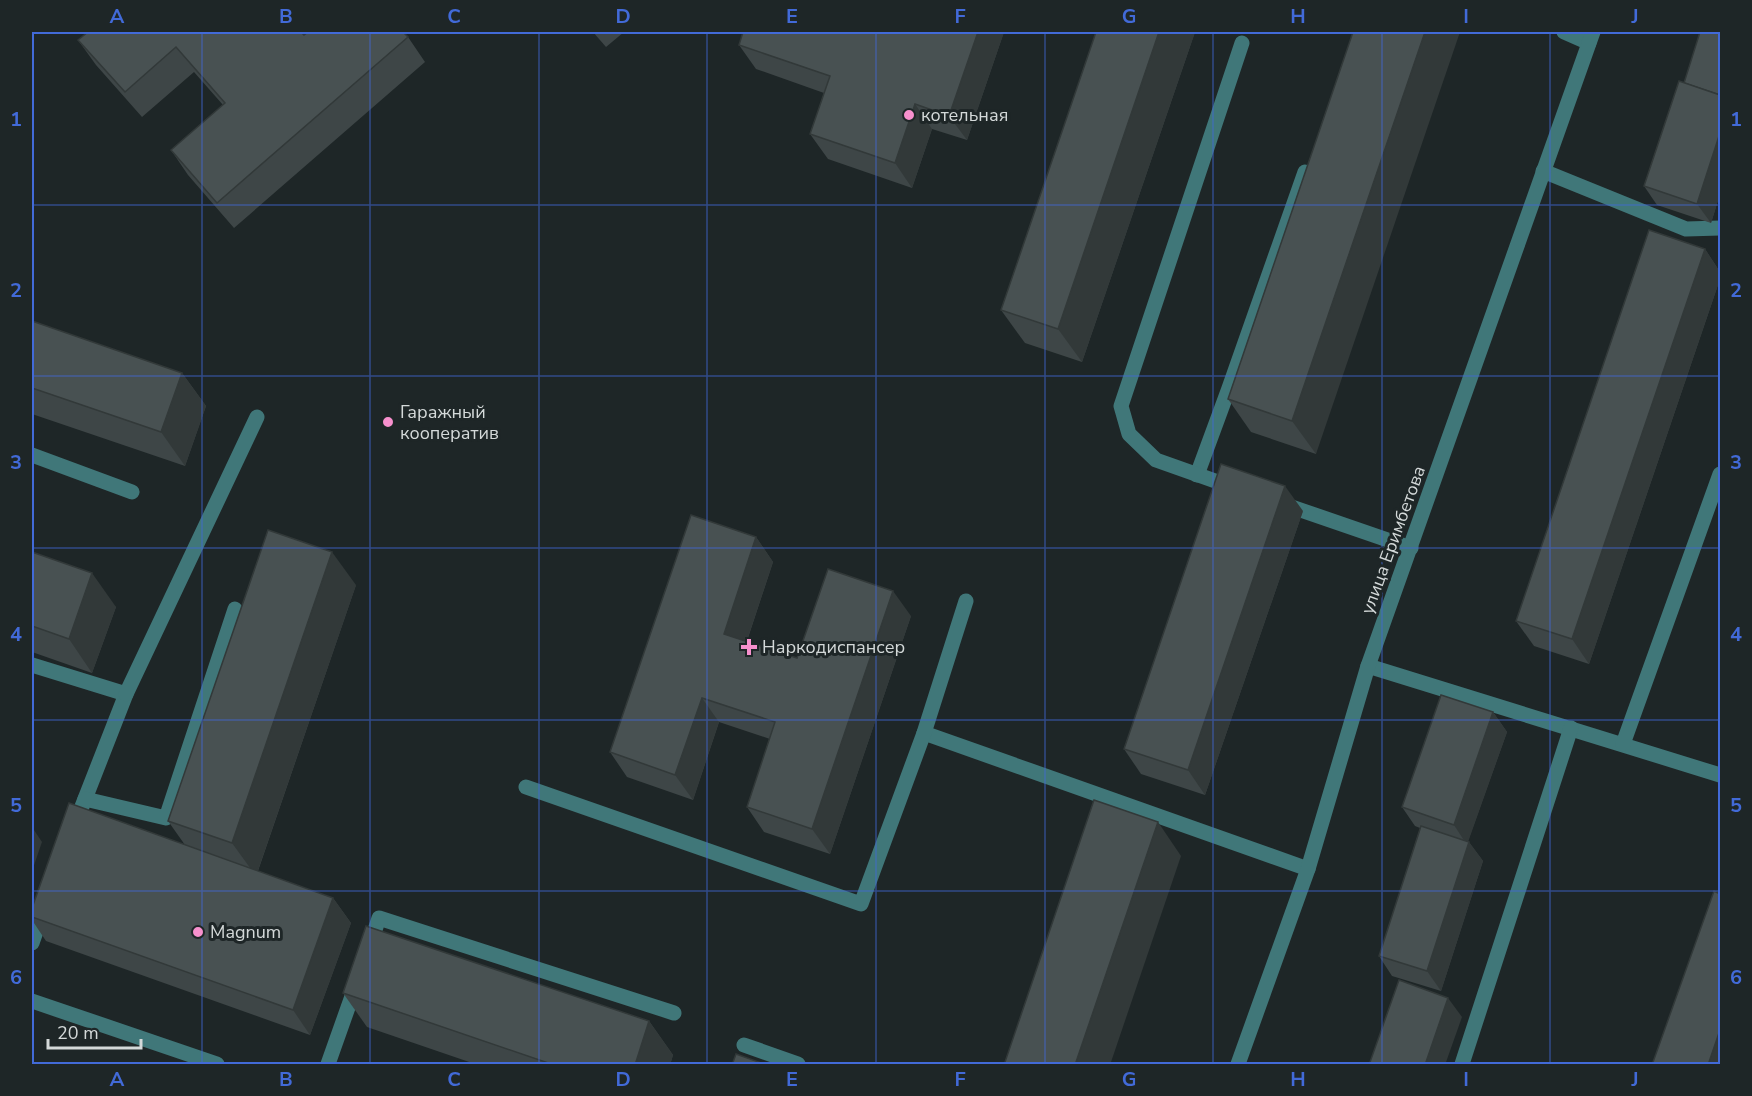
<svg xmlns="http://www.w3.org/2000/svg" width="1752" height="1096" font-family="'Nunito Sans',sans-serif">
  <rect width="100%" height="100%" fill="#1e2627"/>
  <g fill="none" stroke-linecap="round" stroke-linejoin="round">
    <g stroke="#407779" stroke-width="15">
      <path d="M1564,32L1589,43"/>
      <path d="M1543,171L1686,229L1720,228"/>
      <path d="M32,455L132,492"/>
      <path d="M1197,475L1229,388L1305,172"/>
      <path d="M1235,488L1156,460L1129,434L1121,406L1242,43"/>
      <path d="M1283,504L1411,548"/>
      <path d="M32,665L126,694L74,827"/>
      <path d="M1368,666L1720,775"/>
      <path d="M126,694L257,417"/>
      <path d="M924,733L1308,869"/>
      <path d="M1623,744L1720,474"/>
      <path d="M526,787L861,904L924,733L966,601"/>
      <path d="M85,799L166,818L235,609"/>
      <path d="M32,943L44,909"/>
      <path d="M369,948L379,918L674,1013"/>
      <path d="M32,1001L217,1064"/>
      <path d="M744,1045L798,1064"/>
      <path d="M328,1064L356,985"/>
      <path d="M1238,1064L1308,869L1368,666L1593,32"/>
      <path d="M1462,1064L1571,728"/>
    </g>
  </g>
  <g fill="#3e4647">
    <path d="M593,32H624L606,47Z"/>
    <path d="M743,32H1004L967,140L932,129L912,188L828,159L810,134L824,93L756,69L739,45Z"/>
    <path d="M1096,32H1195L1082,362L1025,343L1001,310Z"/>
    <path d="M1353,32L1316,454L1251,432L1228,399Z"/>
    <path d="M1720,32V194L1711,223L1657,205L1644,186L1684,83Z"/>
    <path d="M304,35L408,37L425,62L234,228L188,175L171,150L223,105L194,72L142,117L96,65L78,40Z"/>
    <path d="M1705,249L1720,272V279L1589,664L1534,646L1516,621Z"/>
    <path d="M32,321L182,373L206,406L185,466L32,414Z"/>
    <path d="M1303,511L1205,795L1141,774L1124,749Z"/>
    <path d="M756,537L773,562L747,641L797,658L911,616L830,854L764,832L747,807L770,739L719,722L693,800L627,777L610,752Z"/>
    <path d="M32,552L116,607L92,673L32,652Z"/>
    <path d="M356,585L258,871L333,898L351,923L310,1035L46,941L32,920V908L185,845L168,821Z"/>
    <path d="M1493,712L1507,732L1468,841L1483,861L1441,991L1392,976L1379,956L1420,828L1415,826L1402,807Z"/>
    <path d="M343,993L649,1021L673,1055L670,1065H478L367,1027Z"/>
  </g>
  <g fill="#323939">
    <path d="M978,32H1004L967,140L949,116Z"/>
    <path d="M1159,32H1195L1082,362L1058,329Z"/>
    <path d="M1425,32H1460L1316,454L1292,421Z"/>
    <path d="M915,104L932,129L912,188L895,163Z"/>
    <path d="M1720,133V194L1711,223L1697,204Z"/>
    <path d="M1705,249L1720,272V279L1589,664L1572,639Z"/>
    <path d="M182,373L206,406L185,466L161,432Z"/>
    <path d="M1285,486L1303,511L1205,795L1188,770Z"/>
    <path d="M756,537L773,562L741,658L724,634Z"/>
    <path d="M332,552L356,585L256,876L232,843Z"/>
    <path d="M92,573L116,607L92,673L69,639Z"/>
    <path d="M893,591L911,616L830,854L812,829Z"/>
    <path d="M702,698L719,722L693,800L675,775Z"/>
    <path d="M1493,712L1507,732L1467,845L1454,825Z"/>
    <path d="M1158,822L1181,856L1110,1065H1075Z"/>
    <path d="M32,827L42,842L32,871Z"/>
    <path d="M1469,842L1483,861L1441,991L1427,971Z"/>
    <path d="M333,898L351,923L310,1035L293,1010Z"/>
    <path d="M1448,998L1462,1017L1445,1065H1425Z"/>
    <path d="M649,1021L673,1055L670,1065H635Z"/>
    <path d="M1720,1030V1065H1708Z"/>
  </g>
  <g fill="#485152" stroke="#323939" stroke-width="1.5">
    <path d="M88,32H301L304,35L308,32H403L408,37L217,203L171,150L225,103L176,47L125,92L78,40Z"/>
    <path d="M743,32H978L949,116L915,104L895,163L810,134L830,76L739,45Z"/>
    <path d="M1096,32H1159L1058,329L1001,310Z"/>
    <path d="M1353,32H1425L1292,421L1228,399Z"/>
    <path d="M1700,32H1720V95L1684,83Z"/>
    <path d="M1679,81L1720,95V133L1697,204L1644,186Z"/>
    <path d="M1649,230L1705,249L1572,639L1516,621Z"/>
    <path d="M32,321L182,373L161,432L32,388Z"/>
    <path d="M1221,464L1285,486L1188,770L1124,749Z"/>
    <path d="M691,515L756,537L724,634L797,658L828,569L893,591L812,829L747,807L775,722L702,698L675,775L610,752Z"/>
    <path d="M268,530L332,552L232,843L168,821Z"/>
    <path d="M32,552L92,573L69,639L32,626Z"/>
    <path d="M1441,695L1493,712L1454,825L1402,807Z"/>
    <path d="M1094,800L1158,822L1075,1065H1004Z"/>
    <path d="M69,803L333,898L293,1010L32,917V908Z"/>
    <path d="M1421,826L1469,842L1427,971L1379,956Z"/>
    <path d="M1714,891L1720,894V1030L1708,1065H1652Z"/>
    <path d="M366,926L649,1021L635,1065H554L343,993Z"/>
    <path d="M1399,980L1448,998L1425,1065H1369Z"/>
    <path d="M736,1054L767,1065H732Z"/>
  </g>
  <path fill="none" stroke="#426ad8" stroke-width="1.5" stroke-opacity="0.55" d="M202,32V1064M370,32V1064M539,32V1064M707,32V1064M876,32V1064M1045,32V1064M1213,32V1064M1382,32V1064M1550,32V1064M32,205H1720M32,376H1720M32,548H1720M32,720H1720M32,891H1720"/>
  <g fill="#f790cd" stroke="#1e2627" stroke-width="2">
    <circle cx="909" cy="115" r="6"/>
    <circle cx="388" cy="422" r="6"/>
    <path d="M746 638h6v6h6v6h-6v6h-6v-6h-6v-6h6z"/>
    <circle cx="198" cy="932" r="6"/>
  </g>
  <g text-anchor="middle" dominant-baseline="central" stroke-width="6" stroke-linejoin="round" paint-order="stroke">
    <g font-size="18" fill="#d4d9d9" stroke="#1e2627" text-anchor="start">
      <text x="921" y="115">котельная</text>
      <text x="400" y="412">Гаражный<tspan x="400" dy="21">кооператив</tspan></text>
      <text x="762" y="647">Наркодиспансер</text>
      <text x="210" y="932">Magnum</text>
    </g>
    <g font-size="18" fill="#d4d9d9" stroke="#1e2627">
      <text transform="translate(1393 540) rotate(-70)">улица Еримбетова</text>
    </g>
  </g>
  <rect width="1752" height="1096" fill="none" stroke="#1e2627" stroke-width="66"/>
  <path d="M48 1039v9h93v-9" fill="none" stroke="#d4d9d9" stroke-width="3"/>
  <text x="57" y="1039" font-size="18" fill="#d4d9d9" stroke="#1e2627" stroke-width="4.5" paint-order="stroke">20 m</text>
  <rect x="33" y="33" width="1686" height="1030" fill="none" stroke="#426ad8" stroke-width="2"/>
  <g font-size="20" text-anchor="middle" font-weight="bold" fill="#426ad8">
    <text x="117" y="23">A</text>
    <text x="286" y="23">B</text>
    <text x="454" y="23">C</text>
    <text x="623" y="23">D</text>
    <text x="792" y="23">E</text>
    <text x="960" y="23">F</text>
    <text x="1129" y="23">G</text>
    <text x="1298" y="23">H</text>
    <text x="1466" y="23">I</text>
    <text x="1635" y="23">J</text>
    <text x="16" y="126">1</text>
    <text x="1736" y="126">1</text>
    <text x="16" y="297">2</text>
    <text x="1736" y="297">2</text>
    <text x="16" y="469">3</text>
    <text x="1736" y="469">3</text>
    <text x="16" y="641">4</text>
    <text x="1736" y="641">4</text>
    <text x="16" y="812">5</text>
    <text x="1736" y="812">5</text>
    <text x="16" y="984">6</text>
    <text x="1736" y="984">6</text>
    <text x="117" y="1086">A</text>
    <text x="286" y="1086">B</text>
    <text x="454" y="1086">C</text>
    <text x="623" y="1086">D</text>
    <text x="792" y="1086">E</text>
    <text x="960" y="1086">F</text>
    <text x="1129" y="1086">G</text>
    <text x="1298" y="1086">H</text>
    <text x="1466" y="1086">I</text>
    <text x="1635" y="1086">J</text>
  </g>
</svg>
